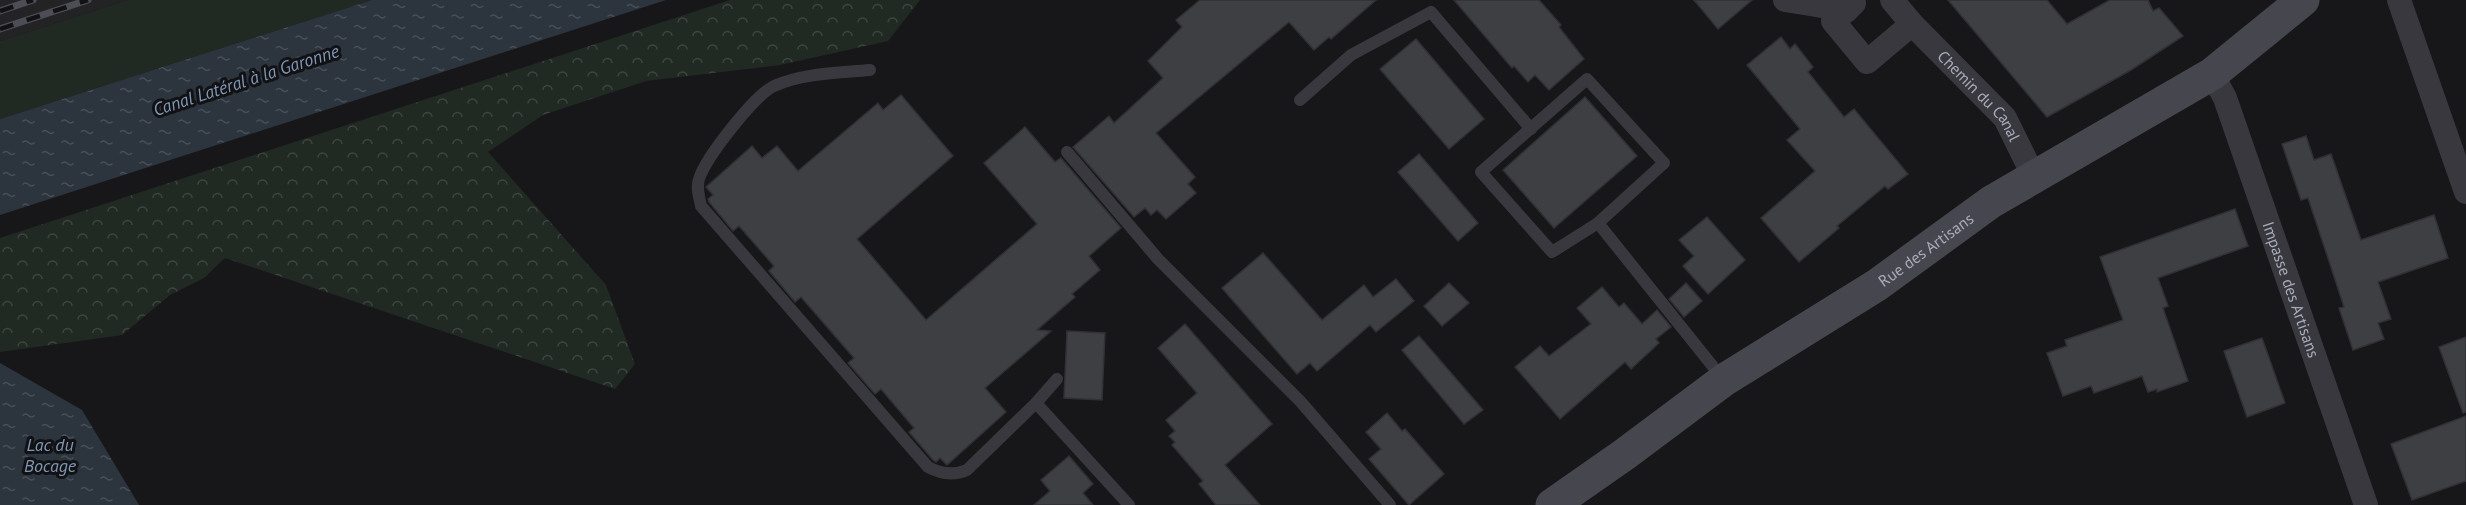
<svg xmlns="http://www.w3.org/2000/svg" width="2466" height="505" font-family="'PT Sans',sans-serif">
  <defs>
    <pattern id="forest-crowns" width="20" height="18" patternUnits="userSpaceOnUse" patternTransform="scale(1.5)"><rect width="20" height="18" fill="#212923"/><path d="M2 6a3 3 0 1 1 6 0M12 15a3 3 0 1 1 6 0" fill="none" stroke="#3e4541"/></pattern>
    <pattern id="water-ripples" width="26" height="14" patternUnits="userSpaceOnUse" patternTransform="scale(1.5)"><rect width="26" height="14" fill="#2c343e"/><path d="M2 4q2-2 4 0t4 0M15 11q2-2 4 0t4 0" fill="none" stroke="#484f58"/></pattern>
  </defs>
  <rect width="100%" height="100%" fill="#171719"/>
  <path fill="#232326" d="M0,0H128L0,41Z"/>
  <path fill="#212923" d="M128,0H372L0,119V41Z"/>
  <path fill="url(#forest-crowns)" d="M730,0H920L888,41L780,65L646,81L543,115L488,152L606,285L635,364L615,389L225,258L204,278L170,295L122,335L0,352V238Z"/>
  <g fill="url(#water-ripples)">
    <path d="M372,0H666L0,215V119Z"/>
    <path d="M0,363L82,410L139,505H0Z"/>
  </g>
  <g fill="#3e3f43" stroke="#313135" stroke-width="1.5">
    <path d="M1200,0H1376L1331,39L1329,37L1314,50L1289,22L1156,133L1195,177L1188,184L1196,193L1166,219L1157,210L1151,215L1145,208L1134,217L1073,147L1109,116L1114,123L1163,78L1148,61L1182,27L1176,20Z"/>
    <path d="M1454,0H1539L1561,25L1559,27L1584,59L1549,90L1535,75L1528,82L1514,66L1512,68Z"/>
    <path d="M1694,0H1752L1718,29Z"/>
    <path d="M1948,0H2047L2067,24L2110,0H2148L2153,11L2159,8L2183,36L2131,70L2047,117Z"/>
    <path d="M1781,37L1790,49L1795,44L1813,67L1808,72L1844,117L1854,109L1908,174L1888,189L1885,186L1837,226L1839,228L1799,262L1761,218L1815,171L1787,140L1800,129L1747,65Z"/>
    <path d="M1416,39L1484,119L1449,149L1380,69Z"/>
    <path d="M901,95L953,156L857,239L926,320L1037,224L984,163L1025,127L1055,162L1061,158L1121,228L1089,256L1100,270L1072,294L1075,297L1037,330L1051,331L985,388L1006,412L947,465L940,458L936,462L933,460L909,432L914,428L881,389L875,394L848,363L854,358L801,297L795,302L769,271L774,266L739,226L733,231L709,202L708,199L713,195L706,187L752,146L762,158L777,146L798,171L878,103L883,110Z"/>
    <path d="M1585,97L1637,156L1554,228L1503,170Z"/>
    <path d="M2306,136L2314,160L2331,154L2361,240L2434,215L2448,258L2378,282L2391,319L2378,323L2384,339L2353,350L2339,308L2344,307L2327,255L2308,198L2301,200L2282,144Z"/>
    <path d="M1419,154L1478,223L1458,241L1398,172Z"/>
    <path d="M2235,209L2248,246L2158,278L2168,306L2163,308L2188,381L2157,392V389L2148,392L2142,376L2094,393L2091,386L2063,396L2047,353L2067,346L2065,340L2123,320L2100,257Z"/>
    <path d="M1707,217L1745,260L1708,294L1683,266L1694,256L1679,240Z"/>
    <path d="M1263,253L1322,320L1364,285L1373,297L1396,279L1414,301L1376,332L1370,325L1317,371L1310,363L1297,374L1222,288Z"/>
    <path d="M1449,283L1469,303L1442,326L1424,306Z"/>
    <path d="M1686,283L1702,301L1684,317L1669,299Z"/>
    <path d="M1602,287L1619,307L1624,303L1642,324L1657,310L1671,327L1656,339L1659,343L1631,369L1625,362L1560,419L1515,367L1540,346L1549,356L1591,324L1577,308Z"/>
    <path d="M1185,324L1272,424L1225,465L1260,505H1216L1199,484L1203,481L1172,445L1175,442L1169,436L1175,431L1166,420L1197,393L1158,348Z"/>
    <path d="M1067,331L1105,333L1102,400L1064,398Z"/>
    <path d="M1419,336L1483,410L1464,424L1402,350Z"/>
    <path d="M2466,337V412L2463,413L2439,347Z"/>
    <path d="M2262,338L2285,403L2247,417L2224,351Z"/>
    <path d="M1387,413L1402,431L1405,429L1444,474L1409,505L1369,459L1381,449L1366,432Z"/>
    <path d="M2466,416V481L2412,500L2391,444Z"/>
    <path d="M1069,456L1093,484L1083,493L1093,505H1034L1050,491L1041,480Z"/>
  </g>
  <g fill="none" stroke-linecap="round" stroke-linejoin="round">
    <g stroke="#38383e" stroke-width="12">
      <path d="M870,70C839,73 803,73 774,86C754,96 706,157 699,179C696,188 699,196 701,206L928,467C941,474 953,476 967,470L1036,403L1129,505"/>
      <path d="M1300,100L1351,55L1431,12L1531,129"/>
      <path d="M1067,152L1158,259L1300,401L1390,505"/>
      <path d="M1598,223L1664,163L1587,79L1481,172L1552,252L1598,223L1723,379"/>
      <path d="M1036,403L1057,379"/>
    </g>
    <g stroke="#38383e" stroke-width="24">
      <path d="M1785,0L1847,10L1854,3"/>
      <path id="s1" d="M1892,0L1912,24L2005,118L2034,177"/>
      <path d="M2399,0L2466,192"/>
      <path d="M1847,10L1833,21L1867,62L1912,24"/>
      <path id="s2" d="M2212,74L2225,98L2366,505"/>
    </g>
    <path stroke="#46474e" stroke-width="33" id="s3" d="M1552,505L1625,454L1724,380L1877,285L1991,202L2212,74L2303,0"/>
    <g stroke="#4d4e55" stroke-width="7">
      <g id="rail">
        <path d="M0,11L33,0"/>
        <path d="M0,29L88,0"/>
      </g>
    </g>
    <use href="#rail" stroke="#121214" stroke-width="4.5" stroke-dasharray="14" stroke-linecap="butt"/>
  </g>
  <g text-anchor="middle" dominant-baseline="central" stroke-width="6" stroke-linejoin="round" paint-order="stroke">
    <g font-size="16" fill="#a9acb9" stroke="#121214">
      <text stroke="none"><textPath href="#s1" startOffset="130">Chemin du Canal</textPath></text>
      <text stroke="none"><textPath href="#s3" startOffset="453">Rue des Artisans</textPath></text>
      <text stroke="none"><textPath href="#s2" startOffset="230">Impasse des Artisans</textPath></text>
    </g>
    <g font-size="18" font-style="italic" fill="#7f96b5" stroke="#121214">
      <text transform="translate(246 80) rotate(-18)">Canal Latéral à la Garonne</text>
      <text x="50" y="444">Lac du<tspan x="50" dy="21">Bocage</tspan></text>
    </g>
  </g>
</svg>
